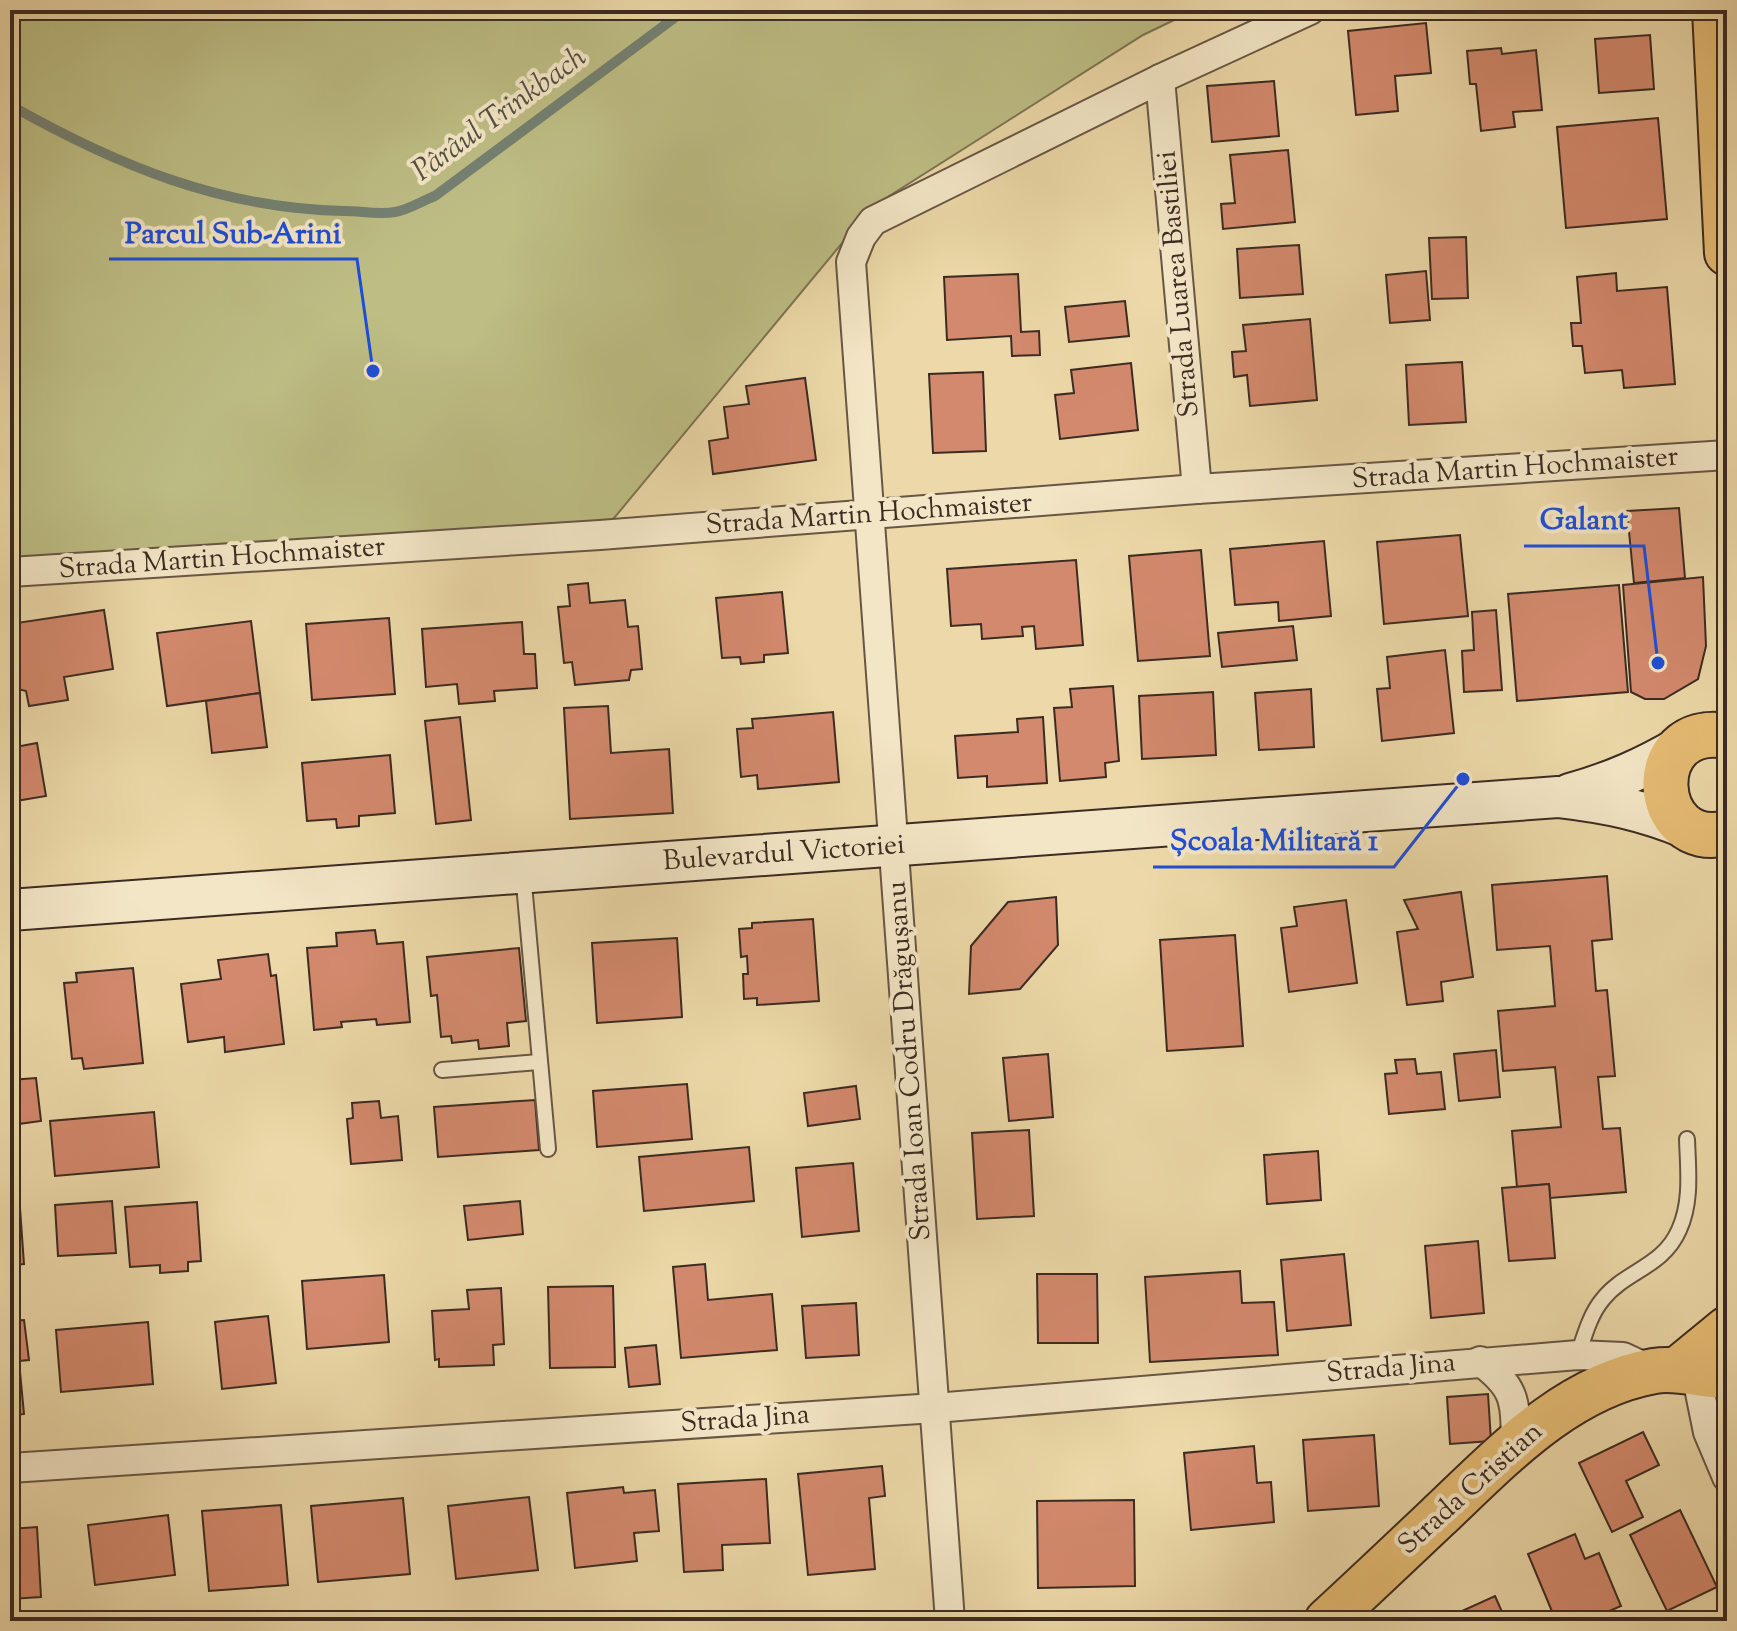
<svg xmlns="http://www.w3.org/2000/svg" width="1737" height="1631" font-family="'Sorts Mill Goudy',serif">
  <rect width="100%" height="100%" fill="#ecd8a8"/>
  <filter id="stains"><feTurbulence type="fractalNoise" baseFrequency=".0025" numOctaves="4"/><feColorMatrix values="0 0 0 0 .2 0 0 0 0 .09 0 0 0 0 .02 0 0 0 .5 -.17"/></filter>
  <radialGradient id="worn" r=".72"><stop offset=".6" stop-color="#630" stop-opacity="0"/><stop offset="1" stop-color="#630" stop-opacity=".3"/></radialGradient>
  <path fill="#bdbd84" stroke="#7c7453" stroke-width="2" d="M10,10H1195L1143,35L872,207L600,535L10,572Z"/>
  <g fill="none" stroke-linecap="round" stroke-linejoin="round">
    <path stroke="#748172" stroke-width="10" d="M10,105C116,165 222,209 345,211C361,211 379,215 395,212C408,210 422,201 435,196L685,10"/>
  </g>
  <g fill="#d3896d" stroke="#3c2b22" stroke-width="2">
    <path d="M1507,10H1576V11L1507,18Z"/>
    <path d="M1426,23L1431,73L1395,76L1398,111L1356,115L1348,31Z"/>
    <path d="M1650,35L1654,89L1599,93L1595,39Z"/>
    <path d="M1501,48L1502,54L1536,50L1542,110L1513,112L1515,127L1481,131L1476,84H1470L1467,51Z"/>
    <path d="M1274,81L1279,136L1212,142L1207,86Z"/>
    <path d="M1658,118L1667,219L1566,228L1557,127Z"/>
    <path d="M1288,150L1295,222L1223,229L1221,204L1235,203L1230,155Z"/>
    <path d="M1466,237L1468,298L1432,299L1429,238Z"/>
    <path d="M1299,245L1303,294L1240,298L1237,249Z"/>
    <path d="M1426,271L1430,320L1390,323L1386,275Z"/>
    <path d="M1616,273L1617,291L1667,287L1675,384L1624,388L1622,370L1585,373L1582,346H1573L1571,323H1581L1577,277Z"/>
    <path d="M1018,274L1021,332L1039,331L1040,355L1012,356L1011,336L947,340L944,277Z"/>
    <path d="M1125,301L1129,336L1069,342L1065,307Z"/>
    <path d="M1310,319L1317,400L1250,406L1247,375L1234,377L1232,352L1246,351L1243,325Z"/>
    <path d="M1462,362L1466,422L1409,425L1406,365Z"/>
    <path d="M1131,363L1138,430L1060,439L1055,395L1074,393L1071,370Z"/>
    <path d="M983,372L986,451L933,453L929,374Z"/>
    <path d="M805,378L816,460L713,474L709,441L728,438L724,407L749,404L746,386Z"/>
    <path d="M1679,508L1685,578L1634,583L1627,511Z"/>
    <path d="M1460,535L1468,616L1384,624L1377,542Z"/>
    <path d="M1324,541L1331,616L1279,621L1278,602L1235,605L1230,549Z"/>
    <path d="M1201,550L1210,656L1138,661L1129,556Z"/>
    <path d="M1076,560L1083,645L1036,649L1034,626L1022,627L1023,636L982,639L981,624L951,626L947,569Z"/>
    <path d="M1703,577L1706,646L1698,679L1664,699H1645L1631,692L1623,585Z"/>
    <path d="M588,583L590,603L625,600L628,627L638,626L642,669L631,670L629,680L575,685L572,662L564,663L558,607L570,606L568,585Z"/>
    <path d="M1619,585L1628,692L1517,701L1508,594Z"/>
    <path d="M782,592L788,653L764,655V662L741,664L740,657L722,658L716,598Z"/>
    <path d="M104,610L113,669L64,677L68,700L29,706L26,691L10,687V624Z"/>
    <path d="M1496,610L1502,690L1464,692L1462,651L1474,650L1472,612Z"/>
    <path d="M389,618L395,694L312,700L306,624Z"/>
    <path d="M251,621L260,693L167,706L157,633Z"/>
    <path d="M522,622L524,654H535L537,688L494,691L495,701L459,704L457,684L426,687L422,629Z"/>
    <path d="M1293,626L1297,660L1222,667L1218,633Z"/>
    <path d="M1445,650L1454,733L1382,741L1377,689L1390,688L1387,657Z"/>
    <path d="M1113,686L1119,761L1105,763L1106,777L1060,781L1054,708L1072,707L1070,689Z"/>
    <path d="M1311,689L1314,747L1259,750L1255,693Z"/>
    <path d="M1213,692L1216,755L1142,759L1139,696Z"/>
    <path d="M260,693L267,747L212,753L206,701Z"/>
    <path d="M608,706L611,753L669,749L673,813L570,819L564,708Z"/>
    <path d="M833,712L839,782L758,789L757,775L741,777L737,729L753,728L752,719Z"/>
    <path d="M460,717L471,820L436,824L425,721Z"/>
    <path d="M1043,717L1047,783L987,787V776L958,778L955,736L1018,732L1017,719Z"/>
    <path d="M37,743L46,796L10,802V748Z"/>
    <path d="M390,755L395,813L359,816V826L337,828L336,819L307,821L302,763Z"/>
    <path d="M1607,876L1612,939L1592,941L1596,991L1607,990L1615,1076L1598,1077L1603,1129L1620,1128L1626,1192L1550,1198L1549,1184L1517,1187L1512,1131L1561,1127L1555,1067L1503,1071L1498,1011L1555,1006L1550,946L1497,950L1492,885Z"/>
    <path d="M1461,892L1473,977L1441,982L1443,1001L1407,1005L1397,932L1418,929L1404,900Z"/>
    <path d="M1056,897L1058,945L1020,989L969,994L971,946L1008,902Z"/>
    <path d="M1346,900L1357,983L1289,992L1281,928L1297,926L1294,907Z"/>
    <path d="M813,919L819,1001L757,1005V998L744,999L743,974H748L747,956L741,957L739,929L752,928V923Z"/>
    <path d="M375,930L377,944L403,942L410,1022L377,1025L376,1019L341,1022L342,1027L314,1030L307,948L337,946L336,933Z"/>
    <path d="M1235,935L1243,1046L1167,1051L1160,940Z"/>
    <path d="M677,938L682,1017L597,1023L592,943Z"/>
    <path d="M519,948L526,1021L507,1023L509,1046L479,1049L478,1040L452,1043L451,1036L441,1037L437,995L431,996L427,957Z"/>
    <path d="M268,954L271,976L276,975L284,1044L225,1052L224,1037L188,1042L181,984L221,979L218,960Z"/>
    <path d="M133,968L143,1063L84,1069L82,1058L72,1059L64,983L77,982L76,973Z"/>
    <path d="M1496,1050L1500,1097L1459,1101L1454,1054Z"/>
    <path d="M1048,1054L1053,1117L1009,1121L1003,1058Z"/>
    <path d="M1415,1059L1417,1074L1441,1072L1445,1109L1389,1114L1385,1074L1397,1073L1395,1060Z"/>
    <path d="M36,1078L41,1121L11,1125L10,1080Z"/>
    <path d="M687,1084L692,1139L597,1147L593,1091Z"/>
    <path d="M856,1086L860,1119L808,1126L804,1093Z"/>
    <path d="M535,1100L539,1150L438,1157L434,1107Z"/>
    <path d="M379,1101L381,1118L398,1116L402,1160L351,1164L347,1119L353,1118L352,1103Z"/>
    <path d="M154,1112L159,1167L55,1176L50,1121Z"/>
    <path d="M1029,1130L1034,1216L977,1219L972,1133Z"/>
    <path d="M749,1147L754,1201L644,1211L639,1157Z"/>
    <path d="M1318,1151L1321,1200L1267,1204L1264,1155Z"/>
    <path d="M853,1163L859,1231L802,1237L796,1168Z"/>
    <path d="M1549,1184L1555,1258L1509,1261L1502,1188Z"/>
    <path d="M19,1194L24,1264L10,1265V1195Z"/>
    <path d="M112,1201L116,1253L58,1256L55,1205Z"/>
    <path d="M520,1201L523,1234L468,1240L464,1206Z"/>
    <path d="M197,1202L201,1261L188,1262V1271L160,1273V1265L130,1267L125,1207Z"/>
    <path d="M1478,1241L1484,1313L1431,1318L1425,1246Z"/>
    <path d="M1344,1254L1351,1325L1287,1331L1281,1260Z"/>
    <path d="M705,1264L708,1300L772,1294L777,1350L681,1358L673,1267Z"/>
    <path d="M1240,1271L1242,1303L1274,1302L1278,1355L1150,1362L1145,1277Z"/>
    <path d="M1037,1274H1097L1098,1343H1038Z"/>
    <path d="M384,1275L389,1342L307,1349L302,1281Z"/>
    <path d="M613,1286L615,1367L550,1368L548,1287Z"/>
    <path d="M501,1288L504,1344L493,1345L494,1365L439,1367V1359L435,1360L432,1311L469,1309L467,1290Z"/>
    <path d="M856,1303L859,1355L806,1358L802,1306Z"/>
    <path d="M268,1316L276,1383L222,1389L215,1322Z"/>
    <path d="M24,1320L29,1360L19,1361L24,1414L10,1416V1321Z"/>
    <path d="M148,1322L153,1384L61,1392L56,1330Z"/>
    <path d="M656,1345L660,1384L629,1387L625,1348Z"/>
    <path d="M1488,1394L1491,1441L1450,1444L1447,1397Z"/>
    <path d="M1643,1432L1659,1465L1626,1481L1643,1517L1612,1532L1579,1463Z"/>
    <path d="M1374,1435L1379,1506L1308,1511L1303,1440Z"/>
    <path d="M1254,1446L1257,1483L1271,1482L1274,1522L1191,1530L1184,1453Z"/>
    <path d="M882,1466L885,1496L869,1498L875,1569L808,1575L798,1474Z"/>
    <path d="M766,1479L770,1543L722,1545L723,1570L684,1572L678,1484Z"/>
    <path d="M623,1487L624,1493L655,1490L659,1531L634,1533L637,1561L575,1568L567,1493Z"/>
    <path d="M529,1497L538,1570L456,1579L448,1506Z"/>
    <path d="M403,1498L410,1574L318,1582L311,1506Z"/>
    <path d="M1134,1500L1135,1586L1038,1588L1037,1501Z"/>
    <path d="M281,1505L288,1585L209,1591L202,1511Z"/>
    <path d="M1680,1510L1717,1587L1667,1611L1630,1535Z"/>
    <path d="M168,1515L175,1575L95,1585L88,1525Z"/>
    <path d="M37,1527L41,1597L10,1599V1529Z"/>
    <path d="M1575,1534L1585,1559L1599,1553L1621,1606L1607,1612L1611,1620L1608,1621H1556L1528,1554Z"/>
    <path d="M1495,1596L1506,1621H1440Z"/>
    <path d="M863,1614V1621H810V1617Z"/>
  </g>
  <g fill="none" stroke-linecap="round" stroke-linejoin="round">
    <g stroke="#685644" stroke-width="18">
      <g id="lane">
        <path d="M523,873L548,1149"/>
        <path d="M442,1070L539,1062"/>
        <path d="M1578,1355C1584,1337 1590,1314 1603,1299C1625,1271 1663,1267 1679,1230C1692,1202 1688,1170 1687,1139"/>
      </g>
    </g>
    <g stroke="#685644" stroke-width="32">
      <g id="street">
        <path d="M1160,79L1197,489"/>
        <path d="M10,572L600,535L1197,489L1727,455"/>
        <path d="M1480,1361C1516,1388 1515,1400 1516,1443"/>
        <path d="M1696,1373L1708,1432L1727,1477"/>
        <path d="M10,1468L935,1408L1578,1355L1623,1357L1653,1371"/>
        <path d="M950,1621L851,262L861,237L873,221L1160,79L1310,10"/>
      </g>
    </g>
    <g stroke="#3c2b22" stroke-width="44">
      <g id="secondary">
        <path d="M1570,794C1613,782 1644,768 1682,746"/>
        <path d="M10,910L1558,797C1608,803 1643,810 1689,829"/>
      </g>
    </g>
    <g stroke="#3c2b22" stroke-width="48">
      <g id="primary">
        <path d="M1715,10L1727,253"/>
        <path d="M1727,736C1640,721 1650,853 1727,833"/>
        <path d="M1677,1370L1727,1329"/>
        <path d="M1327,1621C1366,1585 1405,1548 1443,1512C1503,1455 1568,1386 1654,1371C1679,1367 1702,1376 1727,1376"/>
      </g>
    </g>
    <use href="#lane" stroke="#f3e6c6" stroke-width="14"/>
    <use href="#street" stroke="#f3e6c6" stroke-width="28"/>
    <use href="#secondary" stroke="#f3e6c6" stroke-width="40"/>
    <use href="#primary" stroke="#e6bc74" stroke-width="44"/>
  </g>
  <g text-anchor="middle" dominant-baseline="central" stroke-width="8" stroke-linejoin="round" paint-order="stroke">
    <g font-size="28" fill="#3c2b22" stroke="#f3e6c6">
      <text transform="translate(1179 284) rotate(-95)">Strada Luarea Bastiliei</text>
      <text transform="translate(1515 469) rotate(-4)">Strada Martin Hochmaister</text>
      <text transform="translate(869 515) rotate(-4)">Strada Martin Hochmaister</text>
      <text transform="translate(222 559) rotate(-4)">Strada Martin Hochmaister</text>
      <text transform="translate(784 854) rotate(-4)">Bulevardul Victoriei</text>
      <text transform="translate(910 1061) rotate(-94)">Strada Ioan Codru Drăgușanu</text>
      <text transform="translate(1391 1369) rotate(-5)">Strada Jina</text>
      <text transform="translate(745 1420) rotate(-4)">Strada Jina</text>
      <text transform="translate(1471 1489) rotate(-42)">Strada Cristian</text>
    </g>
    <g font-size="30" font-style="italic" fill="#534f43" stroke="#f3e6c6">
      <text transform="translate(500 115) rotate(-36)">Pârâul Trinkbach</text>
    </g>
  </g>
  <path fill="none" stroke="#1d4ed8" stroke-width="3" d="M373 371L357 259H109M1658 663L1644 546H1524M1463 779L1394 867H1153"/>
  <g fill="#1d4ed8" stroke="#f3e6c6" stroke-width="3">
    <circle cx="373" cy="371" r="8"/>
    <circle cx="1658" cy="663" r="8"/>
    <circle cx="1463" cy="779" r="8"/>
  </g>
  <g font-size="30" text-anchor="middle" font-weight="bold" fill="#1d4ed8" stroke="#f3e6c6" stroke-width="8" stroke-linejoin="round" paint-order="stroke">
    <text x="233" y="243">Parcul Sub-Arini</text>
    <text x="1584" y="529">Galant</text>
    <text x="1274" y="850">Școala Militară 1</text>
  </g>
  <rect width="1737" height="1631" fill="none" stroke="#ecd8a8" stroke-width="40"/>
  <rect x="12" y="12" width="1713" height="1607" fill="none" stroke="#3c2b22" stroke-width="4"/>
  <rect x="20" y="20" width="1697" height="1591" fill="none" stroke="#3c2b22" stroke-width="2"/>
  <rect width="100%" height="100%" filter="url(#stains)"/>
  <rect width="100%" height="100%" fill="url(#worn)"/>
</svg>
